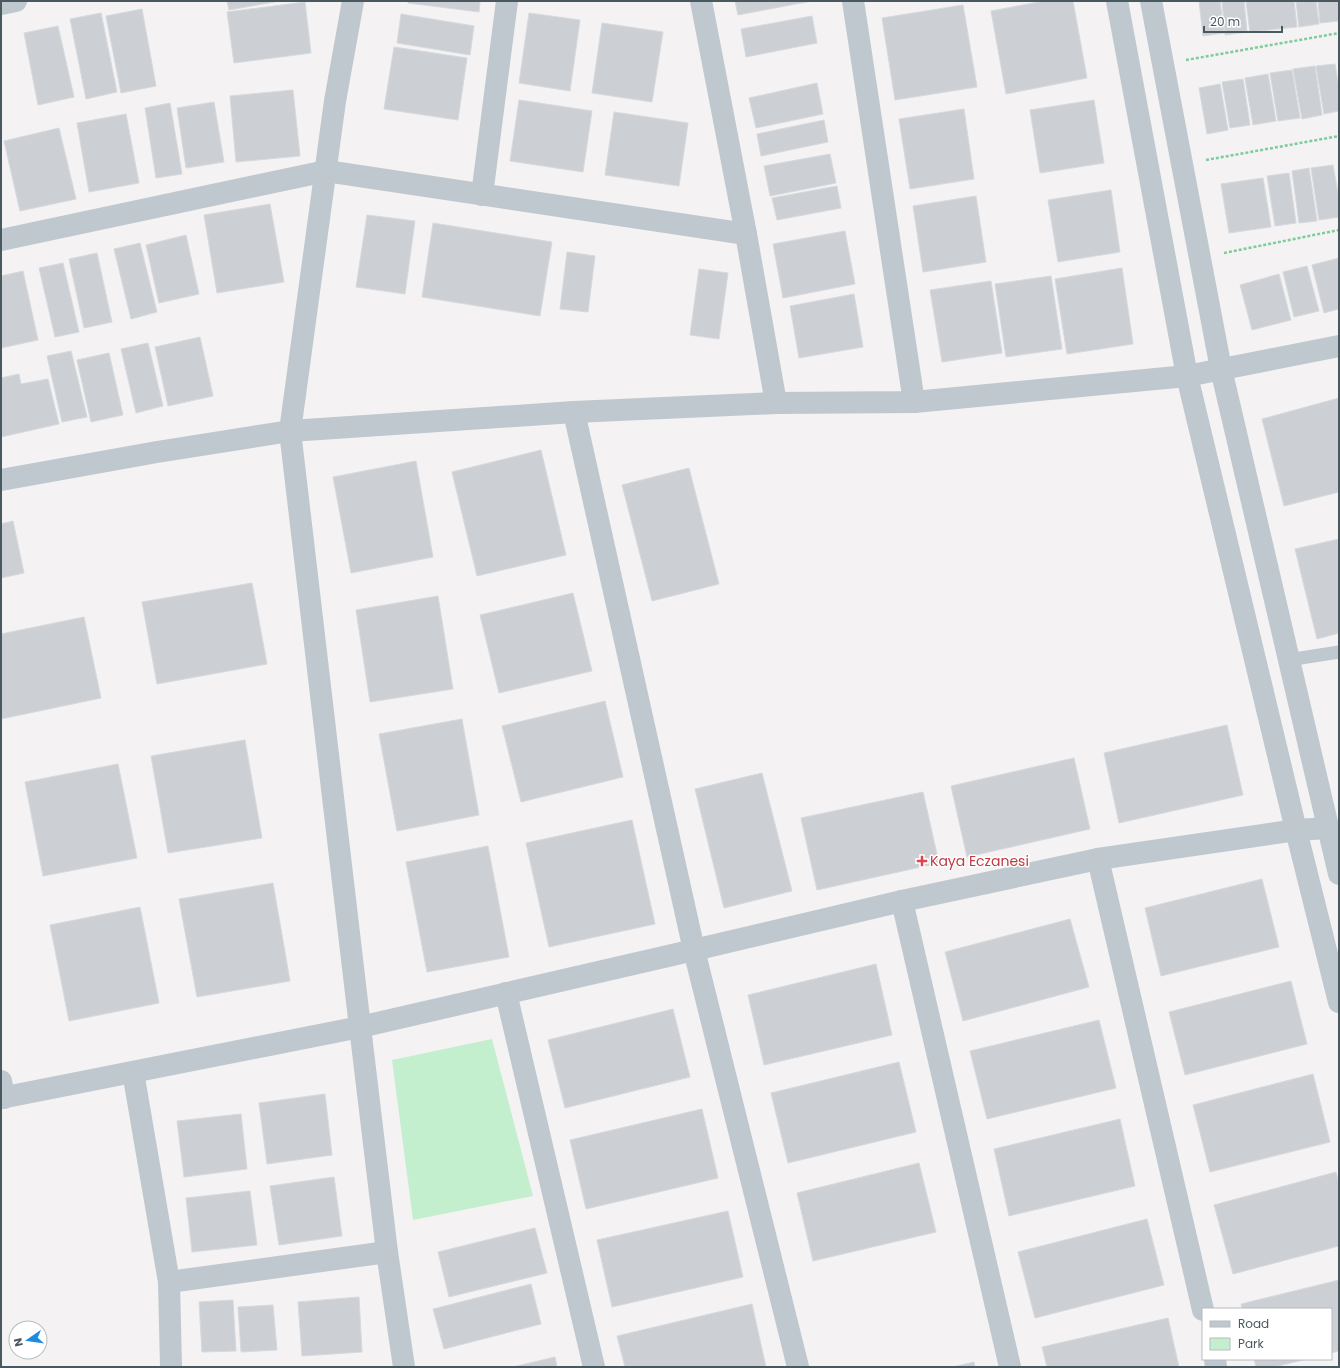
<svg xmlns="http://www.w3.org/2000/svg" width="1340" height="1368" font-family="Poppins,sans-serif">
  <rect width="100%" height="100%" fill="#f4f2f2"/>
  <path fill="#c3efcf" d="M492,1039L533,1196L413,1220L392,1060Z"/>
  <g fill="#ccd0d4" stroke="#d6d9dd">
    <path d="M227,1H280L229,10Z"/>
    <path d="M408,1H480L479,12L408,3Z"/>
    <path d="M735,1H812L738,15Z"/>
    <path d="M1044,1H1073L1087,78L1006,94L991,11Z"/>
    <path d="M1199,1H1220L1224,33L1203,36Z"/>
    <path d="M1222,1H1244L1247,32L1225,35Z"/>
    <path d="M1246,1H1294L1297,27L1250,32Z"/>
    <path d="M1296,1H1316L1319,24L1299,27Z"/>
    <path d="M1318,1H1339V21L1320,23Z"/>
    <path d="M305,2L311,53L234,63L227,12Z"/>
    <path d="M963,5L977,87L895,100L882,18Z"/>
    <path d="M142,9L156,86L121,93L106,16Z"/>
    <path d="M101,13L117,92L86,99L70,19Z"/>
    <path d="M529,13L580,20L570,91L519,83Z"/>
    <path d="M401,14L474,26L470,55L397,43Z"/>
    <path d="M812,16L817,43L746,57L741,29Z"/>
    <path d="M602,23L663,32L652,102L592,93Z"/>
    <path d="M58,26L74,97L38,105L24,33Z"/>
    <path d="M394,47L467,58L458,120L384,109Z"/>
    <path d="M1335,64L1339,89V111L1324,114L1316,66Z"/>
    <path d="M1315,66L1322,115L1302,119L1293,69Z"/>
    <path d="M1292,70L1300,118L1278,121L1270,73Z"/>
    <path d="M1268,74L1276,121L1253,125L1245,78Z"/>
    <path d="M1243,79L1250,125L1230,128L1222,82Z"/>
    <path d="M817,83L823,114L756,128L749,98Z"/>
    <path d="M1220,84L1228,130L1207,134L1199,88Z"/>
    <path d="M293,90L300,156L236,162L230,96Z"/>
    <path d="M519,100L592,111L583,172L510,161Z"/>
    <path d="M1094,100L1104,163L1040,173L1030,110Z"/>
    <path d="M214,102L224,162L186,168L177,108Z"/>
    <path d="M170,103L182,174L156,178L145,108Z"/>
    <path d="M964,109L974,179L910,189L899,119Z"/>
    <path d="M614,112L688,123L679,186L605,175Z"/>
    <path d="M126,114L139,183L89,192L77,123Z"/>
    <path d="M824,120L828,142L761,156L757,134Z"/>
    <path d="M59,128L76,199L20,211L4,141Z"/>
    <path d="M830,154L836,183L770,196L764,166Z"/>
    <path d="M1333,165L1339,199V217L1319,220L1311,168Z"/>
    <path d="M1309,168L1317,221L1299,223L1292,171Z"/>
    <path d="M1289,173L1296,223L1275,226L1267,176Z"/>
    <path d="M1263,178L1271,227L1229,233L1221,184Z"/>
    <path d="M837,186L841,208L777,220L772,198Z"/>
    <path d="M1111,190L1120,252L1058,262L1048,200Z"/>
    <path d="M976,196L986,262L923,272L913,206Z"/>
    <path d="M270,204L284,282L217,293L204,215Z"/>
    <path d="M367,215L415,221L405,294L356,287Z"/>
    <path d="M433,223L552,242L540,316L422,297Z"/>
    <path d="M845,231L855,284L783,298L773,244Z"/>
    <path d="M186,235L199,294L159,303L146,245Z"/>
    <path d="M140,243L157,312L131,319L114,249Z"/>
    <path d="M567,252L595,256L588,312L560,309Z"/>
    <path d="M97,253L112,322L84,328L69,259Z"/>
    <path d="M1339,258V309L1324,313L1312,265Z"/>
    <path d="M63,263L79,332L55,337L39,268Z"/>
    <path d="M1307,266L1319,311L1294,317L1283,272Z"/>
    <path d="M1122,268L1133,344L1067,354L1055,279Z"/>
    <path d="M699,269L728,273L719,339L690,335Z"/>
    <path d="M23,271L38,340L1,348V276Z"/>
    <path d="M1279,274L1291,320L1252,330L1240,285Z"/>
    <path d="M1051,276L1062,349L1006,357L995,284Z"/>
    <path d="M991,281L1002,353L942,362L930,290Z"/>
    <path d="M854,294L863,347L799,358L790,306Z"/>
    <path d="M200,337L213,396L168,406L155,347Z"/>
    <path d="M148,343L163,406L136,413L121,349Z"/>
    <path d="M71,351L87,417L62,422L47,356Z"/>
    <path d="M109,353L123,415L91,422L77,360Z"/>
    <path d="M19,374L21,384L48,379L59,424L1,437V378Z"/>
    <path d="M1339,398V492L1284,506L1262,419Z"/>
    <path d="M541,450L566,555L477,576L452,472Z"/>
    <path d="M416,461L433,557L351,573L333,477Z"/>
    <path d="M689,468L719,584L652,601L622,485Z"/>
    <path d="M13,521L24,573L1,578V524Z"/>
    <path d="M1339,539V633L1317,639L1295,549Z"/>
    <path d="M252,583L267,664L157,684L142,602Z"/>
    <path d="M573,593L592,671L499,693L480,615Z"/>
    <path d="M438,596L453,689L370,702L356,610Z"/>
    <path d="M84,617L101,698L1,719V634Z"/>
    <path d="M605,701L623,777L521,802L502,726Z"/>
    <path d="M462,719L479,815L397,831L379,734Z"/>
    <path d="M1227,725L1243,795L1119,823L1104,753Z"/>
    <path d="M245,740L262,838L168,853L151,756Z"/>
    <path d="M1074,758L1090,829L967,857L951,786Z"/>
    <path d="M118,764L137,858L43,876L25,782Z"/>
    <path d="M762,773L792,891L724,908L695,789Z"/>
    <path d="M923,792L939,863L817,890L801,818Z"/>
    <path d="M632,820L655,924L549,947L526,843Z"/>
    <path d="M488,846L509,957L427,972L406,862Z"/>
    <path d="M1262,879L1279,947L1161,976L1145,908Z"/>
    <path d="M273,883L290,981L197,997L179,899Z"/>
    <path d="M140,907L159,1003L69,1021L50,925Z"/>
    <path d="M1070,919L1089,987L963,1021L945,952Z"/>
    <path d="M876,964L892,1035L764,1065L748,995Z"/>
    <path d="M1291,981L1307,1044L1185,1075L1169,1012Z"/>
    <path d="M673,1009L690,1077L565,1108L548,1040Z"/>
    <path d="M1099,1020L1116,1088L987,1119L970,1051Z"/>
    <path d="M899,1062L916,1132L788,1163L771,1093Z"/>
    <path d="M1313,1074L1330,1142L1210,1172L1193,1105Z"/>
    <path d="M325,1094L332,1155L267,1164L259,1103Z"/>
    <path d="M702,1109L718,1178L586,1209L570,1140Z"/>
    <path d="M241,1114L247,1169L184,1177L177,1121Z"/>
    <path d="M1120,1119L1135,1186L1009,1216L994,1149Z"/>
    <path d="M919,1163L936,1232L813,1261L797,1193Z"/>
    <path d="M1336,1172L1339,1184V1246L1233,1274L1214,1205Z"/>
    <path d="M334,1177L342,1236L279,1245L270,1186Z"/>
    <path d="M250,1191L257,1245L192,1252L186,1198Z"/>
    <path d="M728,1211L743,1277L612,1307L597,1240Z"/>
    <path d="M1147,1219L1164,1285L1035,1318L1018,1252Z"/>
    <path d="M535,1228L547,1273L449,1297L438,1252Z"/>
    <path d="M1339,1280V1351L1331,1353V1309H1242L1241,1304Z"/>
    <path d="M531,1284L541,1324L444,1349L433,1309Z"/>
    <path d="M359,1297L362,1352L302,1356L298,1302Z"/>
    <path d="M233,1300L236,1351L202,1352L199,1302Z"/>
    <path d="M752,1304L766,1367H625L617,1336Z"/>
    <path d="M273,1305L277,1350L241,1352L238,1307Z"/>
    <path d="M1168,1318L1179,1367H1047L1042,1347Z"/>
    <path d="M555,1357L557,1367H513Z"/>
    <path d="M1254,1359H1307L1274,1367H1256Z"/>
    <path d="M974,1362L975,1367H953Z"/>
  </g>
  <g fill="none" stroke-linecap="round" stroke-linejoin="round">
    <g stroke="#7bcd9b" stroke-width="2.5" stroke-dasharray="3 2" stroke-linecap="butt">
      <path d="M1186,60L1339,33"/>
      <path d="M1206,160L1339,136"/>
      <path d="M1224,253L1339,230"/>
    </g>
    <path stroke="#bec8ce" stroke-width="13" d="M1288,660L1339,652"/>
    <g stroke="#bec8ce" stroke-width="22">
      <path d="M701,1L746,234L776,403"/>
      <path d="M853,1L914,402"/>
      <path d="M1,4L16,1"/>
      <path d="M482,195L507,1"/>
      <path d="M1,240L326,171L746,234"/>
      <path d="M574,412L694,950L798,1367"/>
      <path d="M1098,859L1203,1310"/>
      <path d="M902,901L1010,1367"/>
      <path d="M506,993L594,1367"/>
      <path d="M360,1027L387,1252L404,1367"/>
      <path d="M133,1072L169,1282L171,1367"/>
      <path d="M1,1081L4,1098"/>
      <path d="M169,1282L387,1252"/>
      <path d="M1215,1359L1216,1367"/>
    </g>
    <g stroke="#bec8ce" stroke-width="22">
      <path d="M353,1L335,101L290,431L360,1027"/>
      <path d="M1117,1L1187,376L1296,830L1339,1002"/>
      <path d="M1151,1L1221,369L1339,874"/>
      <path d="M1,480L157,452L290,431L574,412L776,403L914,402L1187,376L1339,346"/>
      <path d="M1,1098L360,1027L694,950L902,901L1098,859L1296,830L1328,828"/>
    </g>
  </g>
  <path fill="#e0444e" stroke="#fff" stroke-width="1.5" d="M920 855h4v4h4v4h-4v4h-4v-4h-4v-4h4z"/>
  <g text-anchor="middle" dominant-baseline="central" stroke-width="3" stroke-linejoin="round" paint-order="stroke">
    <g font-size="14" fill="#be3a42" stroke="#fff" text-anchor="start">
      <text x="930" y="861">Kaya Eczanesi</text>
    </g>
  </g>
  <rect width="1340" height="1368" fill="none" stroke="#4a585f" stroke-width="4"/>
  <rect x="1202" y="1308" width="130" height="52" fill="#ffffff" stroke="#b7bcbf"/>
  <rect x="1210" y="1321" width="20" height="6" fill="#bec8ce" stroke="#b7bcbf"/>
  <text x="1238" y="1328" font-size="12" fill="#4a585f">Road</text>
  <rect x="1210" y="1338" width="20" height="12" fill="#c3efcf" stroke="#b7bcbf"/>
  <text x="1238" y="1348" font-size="12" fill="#4a585f">Park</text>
  <g transform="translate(28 1340) rotate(257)"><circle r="19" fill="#ffffff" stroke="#b7bcbf"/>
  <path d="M0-3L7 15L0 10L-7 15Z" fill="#1e8be2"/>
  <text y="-6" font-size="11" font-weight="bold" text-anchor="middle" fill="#4a585f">N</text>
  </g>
  <path d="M1204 26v6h78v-6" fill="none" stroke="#4a585f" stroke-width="2"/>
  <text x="1210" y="26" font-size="12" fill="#4a585f" stroke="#ffffff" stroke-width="3" paint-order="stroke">20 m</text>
</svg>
